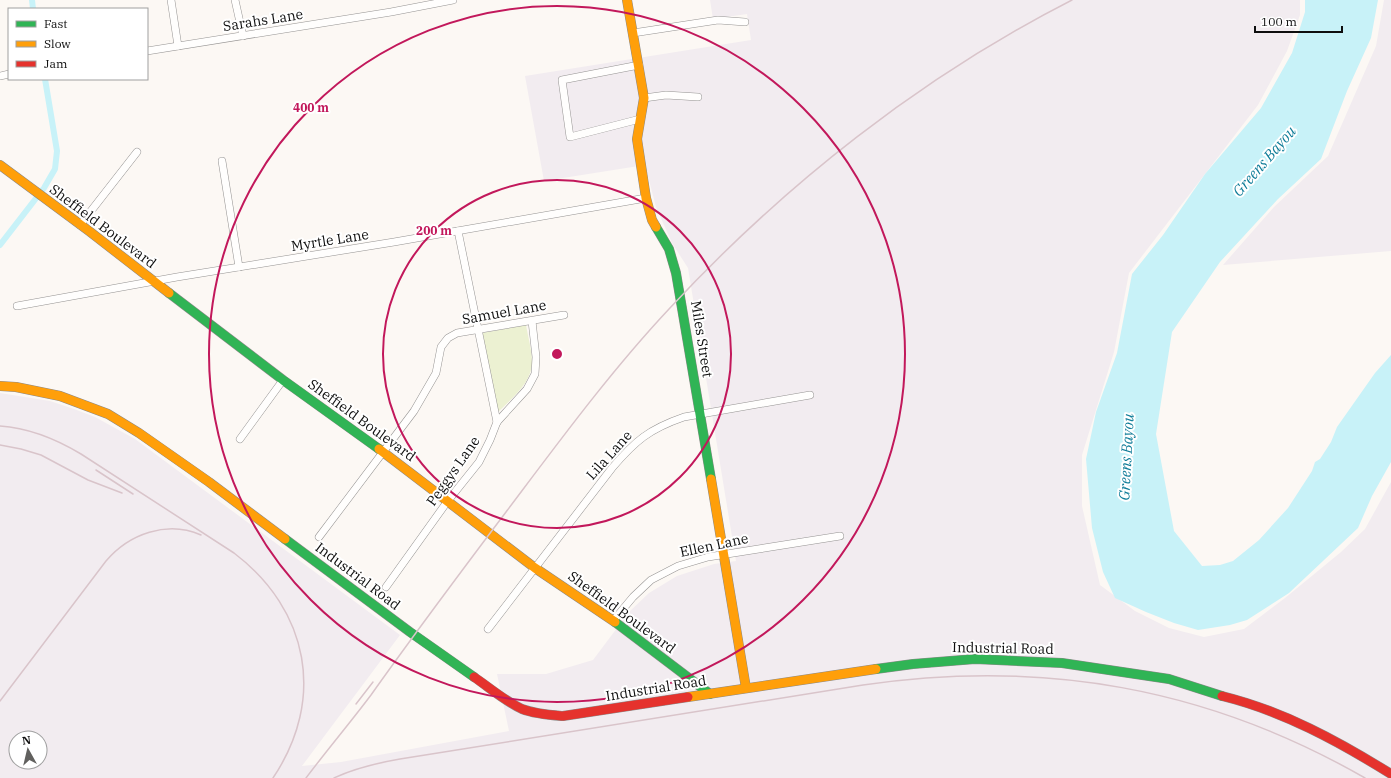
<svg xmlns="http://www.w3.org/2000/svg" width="1391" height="778" font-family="'IBM Plex Serif',serif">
  <rect width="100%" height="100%" fill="#fcf8f4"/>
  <g fill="#f2ecf0" fill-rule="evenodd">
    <path d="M710,0H1300V15L1287,51L1258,105L1129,273L1114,352L1082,455V506L1100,585L1135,611L1169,628L1204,637L1244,629L1285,598L1341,552L1365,529L1391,482V778H0V393L50,401L74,409L95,417L135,439L400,635L302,766L341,762L509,731L497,674H546L593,660L629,612L649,593L677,576L714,564L736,561L688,268L672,243L656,207L645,165L544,181L525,76L751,40L747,14L713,19ZM16,738H40V762H16Z"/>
    <path d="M1384,0H1391V251L1223,265L1274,207L1328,156L1376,46Z"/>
  </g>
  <path fill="#ecf1d2" d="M526,325C528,337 532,350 532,362C532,383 511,399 497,413L482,333Z"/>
  <path fill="#c8f2f8" d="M1305,0H1378L1371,38L1347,91L1321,159L1278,199L1220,262L1172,332L1156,434L1174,531L1202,566L1220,565L1233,561L1259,540L1288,508L1312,471L1315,462L1320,459L1331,442L1337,427L1375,373L1391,355V462L1372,496L1358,528L1289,593L1247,620L1230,625L1198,630L1174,623L1146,612L1115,598L1103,572L1092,528L1086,459L1096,412L1117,353L1132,274L1163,235L1205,174L1261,108L1292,53L1305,12Z"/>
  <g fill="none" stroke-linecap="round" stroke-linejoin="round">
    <g stroke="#c8f2f8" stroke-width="6">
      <path d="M32,0L33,9"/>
      <path d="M0,245L44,188L55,169L57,151L45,79"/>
    </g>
    <g stroke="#959392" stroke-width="8">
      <g id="street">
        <path d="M171,0L178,46"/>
        <path d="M235,0L243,36"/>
        <path d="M633,33L718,20L745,22"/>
        <path d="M147,51L391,12L453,0"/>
        <path d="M639,65L562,80L570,137L640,119"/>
        <path d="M0,76L9,74"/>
        <path d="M644,98L666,95L698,97"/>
        <path d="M222,161L239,267"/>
        <path d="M80,225L137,152"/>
        <path d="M458,231L497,422"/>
        <path d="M17,306L177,277L394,242L646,198"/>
        <path d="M240,439L283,380"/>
        <path d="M319,537L414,411L436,373L441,347L448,338L457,333L564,315"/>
        <path d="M386,587L447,502L479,462L490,440L497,422L527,389L535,374L536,357L532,321"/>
        <path d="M613,621L633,597L651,580L678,566L708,557L840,536"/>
        <path d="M488,629L612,468C635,441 649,429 684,417L810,395"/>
      </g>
    </g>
    <g stroke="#8c8a88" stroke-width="10">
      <g id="fast">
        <path d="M656,227L669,249L676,273L711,479"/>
        <path d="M169,293L283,380L379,449"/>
        <path d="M285,539L410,632L474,677"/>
        <path d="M615,622L710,694"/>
        <path d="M876,669L913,664L975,659L1062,663L1169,679L1222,696"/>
      </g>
    </g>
    <g stroke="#8c8a88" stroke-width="10">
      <g id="slow">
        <path d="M627,0L644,98L637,139L646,198L652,220L656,227"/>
        <path d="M0,165L89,231L169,293"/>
        <path d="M0,386L16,387L60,396L108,414L139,433L209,482L285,539"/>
        <path d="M379,449L535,568L615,622"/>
        <path d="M711,479L746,688"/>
        <path d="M688,697L876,669"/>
      </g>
    </g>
    <g stroke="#8c8a88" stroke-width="10">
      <g id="jam">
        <path d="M474,677C490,688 505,701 522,709C535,714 550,715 563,716L688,697"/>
        <path d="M1222,696C1283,711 1338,741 1391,774"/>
      </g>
    </g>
    <use href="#street" stroke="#fffefd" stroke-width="7"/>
    <use href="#fast" stroke="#30b455" stroke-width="9"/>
    <use href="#slow" stroke="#ff9f0a" stroke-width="9"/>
    <use href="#jam" stroke="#e5322d" stroke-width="9"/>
    <g stroke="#d9c4ca" stroke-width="1.5">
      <path d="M0,426C30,428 56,439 81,454L234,553C309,610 326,699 273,778"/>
      <path d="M0,445L21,449L41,455L88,480L122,493"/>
      <path d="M96,470L133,494"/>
      <path d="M0,701L106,561C129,534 167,520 201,535"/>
      <path d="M356,704L373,682"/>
      <path d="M306,778C327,750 350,723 371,695C415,633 460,573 506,512C558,443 610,372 669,309C784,185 921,77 1072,0"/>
      <path d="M334,778C355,768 377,763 400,759L863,685C1042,659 1207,687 1365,778"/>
    </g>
  </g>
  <g fill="none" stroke="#c2185b" stroke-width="2">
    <circle cx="557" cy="354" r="174"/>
    <circle cx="557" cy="354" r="348"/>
  </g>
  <g text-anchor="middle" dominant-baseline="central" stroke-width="4" stroke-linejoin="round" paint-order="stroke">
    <g font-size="14" fill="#0e0e0e" stroke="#fff">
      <text transform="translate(263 20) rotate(-9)">Sarahs Lane</text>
      <text transform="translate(103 226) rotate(37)">Sheffield Boulevard</text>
      <text transform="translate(330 240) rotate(-9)">Myrtle Lane</text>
      <text transform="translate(504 312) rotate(-10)">Samuel Lane</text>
      <text transform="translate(702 339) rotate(81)">Miles Street</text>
      <text transform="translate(362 420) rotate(36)">Sheffield Boulevard</text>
      <text transform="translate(609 455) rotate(-48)">Lila Lane</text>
      <text transform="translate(453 471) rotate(-55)">Peggys Lane</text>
      <text transform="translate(714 545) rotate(-12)">Ellen Lane</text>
      <text transform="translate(358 576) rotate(37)">Industrial Road</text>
      <text transform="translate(622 612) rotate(36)">Sheffield Boulevard</text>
      <text transform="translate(1003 648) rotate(1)">Industrial Road</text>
      <text transform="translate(656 688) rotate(-9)">Industrial Road</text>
    </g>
    <g font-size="15" font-style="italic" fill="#107d99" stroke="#fff">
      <text transform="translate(1264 161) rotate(-49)">Greens Bayou</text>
      <text transform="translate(1126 457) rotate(-87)">Greens Bayou</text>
    </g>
  </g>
  <circle cx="557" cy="354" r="6" fill="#c2185b" stroke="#fff" stroke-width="2"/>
  <g font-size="12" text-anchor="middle" font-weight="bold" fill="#c2185b" stroke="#fff" stroke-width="4" stroke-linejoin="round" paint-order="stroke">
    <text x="311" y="112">400 m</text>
    <text x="434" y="235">200 m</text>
  </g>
  <rect x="8" y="8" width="140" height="72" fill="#ffffff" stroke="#9f9f9f"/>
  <rect x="16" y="21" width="20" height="6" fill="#30b455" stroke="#9f9f9f"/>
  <text x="44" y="28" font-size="12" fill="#0e0e0e">Fast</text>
  <rect x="16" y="41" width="20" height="6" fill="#ff9f0a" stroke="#9f9f9f"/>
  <text x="44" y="48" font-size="12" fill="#0e0e0e">Slow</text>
  <rect x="16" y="61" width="20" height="6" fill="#e5322d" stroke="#9f9f9f"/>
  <text x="44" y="68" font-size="12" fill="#0e0e0e">Jam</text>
  <g transform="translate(28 750) rotate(352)"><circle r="19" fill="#ffffff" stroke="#9f9f9f"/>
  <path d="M0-3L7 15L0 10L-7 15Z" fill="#61605e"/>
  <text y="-6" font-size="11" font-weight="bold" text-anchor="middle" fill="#0e0e0e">N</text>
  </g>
  <path d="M1255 26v6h87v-6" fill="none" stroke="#0e0e0e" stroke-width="2"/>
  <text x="1261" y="26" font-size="12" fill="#0e0e0e" stroke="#ffffff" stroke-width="3" paint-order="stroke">100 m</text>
</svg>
